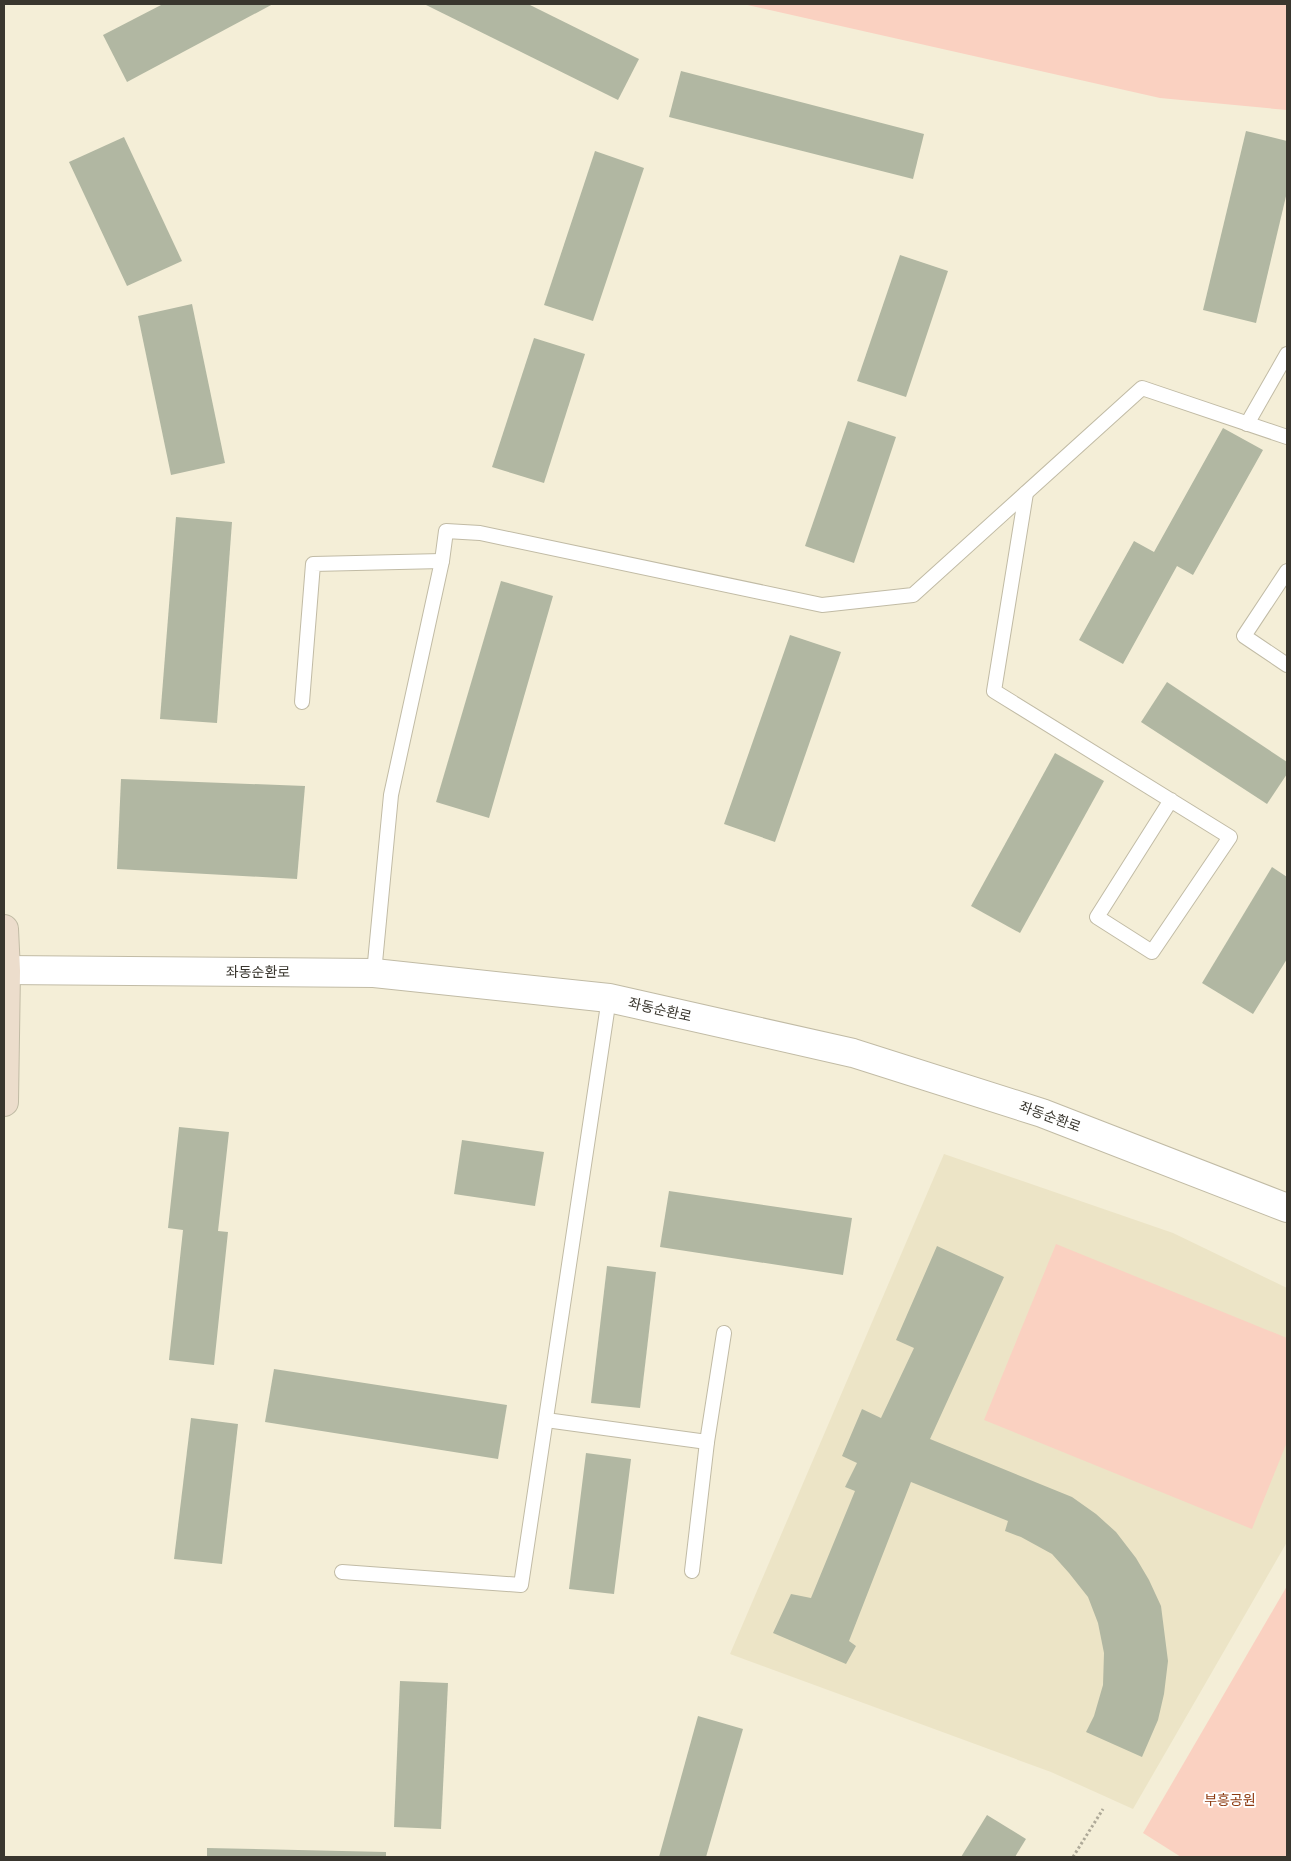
<svg xmlns="http://www.w3.org/2000/svg" width="1291" height="1861" font-family="'Fira Sans Condensed','Noto Sans KR',sans-serif">
  <rect width="100%" height="100%" fill="#f4eed7"/>
  <path fill="#ece4c6" d="M944,1154L1173,1233L1287,1288V1542L1133,1809L1051,1772L730,1654Z"/>
  <g fill="#fad1c1">
    <path d="M743,4H1287V110L1160,98Z"/>
    <path d="M1056,1244L1287,1338V1442L1252,1529L984,1420Z"/>
    <path d="M1287,1586V1857H1181L1143,1833Z"/>
  </g>
  <g fill="#b1b7a2">
    <path d="M163,4H273L127,82L103,35Z"/>
    <path d="M424,4H528L639,59L618,100Z"/>
    <path d="M681,71L924,134L913,179L669,117Z"/>
    <path d="M1246,131L1287,141V192L1256,323L1203,310Z"/>
    <path d="M124,137L182,261L127,286L69,162Z"/>
    <path d="M595,151L644,168L593,321L544,305Z"/>
    <path d="M900,255L948,271L906,397L857,381Z"/>
    <path d="M192,304L225,463L171,475L138,316Z"/>
    <path d="M534,338L585,354L544,483L492,467Z"/>
    <path d="M848,421L896,437L854,563L805,546Z"/>
    <path d="M1223,428L1263,450L1193,575L1177,566L1123,664L1079,640L1134,541L1154,552Z"/>
    <path d="M176,517L232,522L217,723L160,719Z"/>
    <path d="M501,581L553,596L489,818L436,802Z"/>
    <path d="M790,635L841,652L775,842L724,824Z"/>
    <path d="M1167,682L1287,762V774L1267,804L1141,722Z"/>
    <path d="M1055,753L1104,781L1020,933L971,906Z"/>
    <path d="M121,779L305,786L297,879L117,869Z"/>
    <path d="M1272,867L1287,877V959L1253,1014L1202,983Z"/>
    <path d="M179,1127L229,1132L218,1231L228,1232L214,1365L169,1360L183,1230L168,1228Z"/>
    <path d="M462,1140L544,1152L535,1206L454,1194Z"/>
    <path d="M669,1191L852,1218L843,1275L660,1247Z"/>
    <path d="M937,1246L1004,1277L930,1439L1072,1497L1096,1514L1116,1532L1136,1558L1149,1580L1161,1606L1168,1661L1164,1694L1158,1720L1142,1757L1086,1732L1094,1716L1103,1685L1104,1653L1098,1623L1088,1597L1069,1573L1052,1554L1021,1537L1005,1531L1008,1521L911,1482L849,1641L856,1646L846,1664L773,1633L791,1594L811,1598L855,1491L845,1487L857,1463L842,1456L862,1409L881,1418L914,1348L896,1340Z"/>
    <path d="M607,1266L656,1272L640,1408L591,1403Z"/>
    <path d="M274,1369L507,1405L498,1459L265,1422Z"/>
    <path d="M191,1418L238,1424L222,1564L174,1559Z"/>
    <path d="M586,1453L631,1459L614,1594L569,1589Z"/>
    <path d="M400,1681L448,1683L441,1829L394,1827Z"/>
    <path d="M698,1716L743,1729L706,1857H659Z"/>
    <path d="M987,1815L1026,1839L1015,1857H961Z"/>
    <path d="M207,1848L386,1852V1857H207Z"/>
  </g>
  <g fill="none" stroke-linecap="round" stroke-linejoin="round">
    <g stroke="#c1bba5" stroke-width="16">
      <g id="service">
        <path d="M1247,424L1287,354"/>
        <path d="M1026,493L994,691L1230,837L1152,952L1097,917L1171,800"/>
        <path d="M1287,571L1244,636L1287,665"/>
        <path d="M302,702L313,564L442,561"/>
        <path d="M374,973L391,795L442,561L446,531L480,533L822,605L913,595L1142,388L1287,437"/>
        <path d="M546,1420L707,1442"/>
        <path d="M692,1571L707,1442L724,1333"/>
        <path d="M342,1572L521,1585L609,998"/>
      </g>
    </g>
    <g stroke="#c1bba5" stroke-width="30">
      <path id="tertiary" d="M4,970L374,973L609,998L853,1053L1042,1113L1287,1208"/>
    </g>
    <g stroke="#c1bba5" stroke-width="30">
      <path id="secondary" d="M4,929L6,971L4,1102"/>
    </g>
    <path stroke="#aea998" stroke-width="3" stroke-dasharray="2.5 2.5" stroke-linecap="butt" d="M1073,1857L1103,1809"/>
    <use href="#service" stroke="#fff" stroke-width="14"/>
    <use href="#tertiary" stroke="#fff" stroke-width="28"/>
    <use href="#secondary" stroke="#ecddcc" stroke-width="28"/>
  </g>
  <g text-anchor="middle" dominant-baseline="central" stroke-width="4" stroke-linejoin="round" paint-order="stroke">
    <g font-size="14" fill="#39362e" stroke="#fff">
      <text x="258" y="972">좌동순환로</text>
      <text transform="translate(660 1010) rotate(13)">좌동순환로</text>
      <text transform="translate(1050 1117) rotate(20)">좌동순환로</text>
    </g>
    <g font-size="14" fill="#8d3a10" stroke="#fff">
      <text x="1230" y="1800">부흥공원</text>
    </g>
  </g>
  <rect width="1291" height="1861" fill="none" stroke="#39362e" stroke-width="10"/>
</svg>
